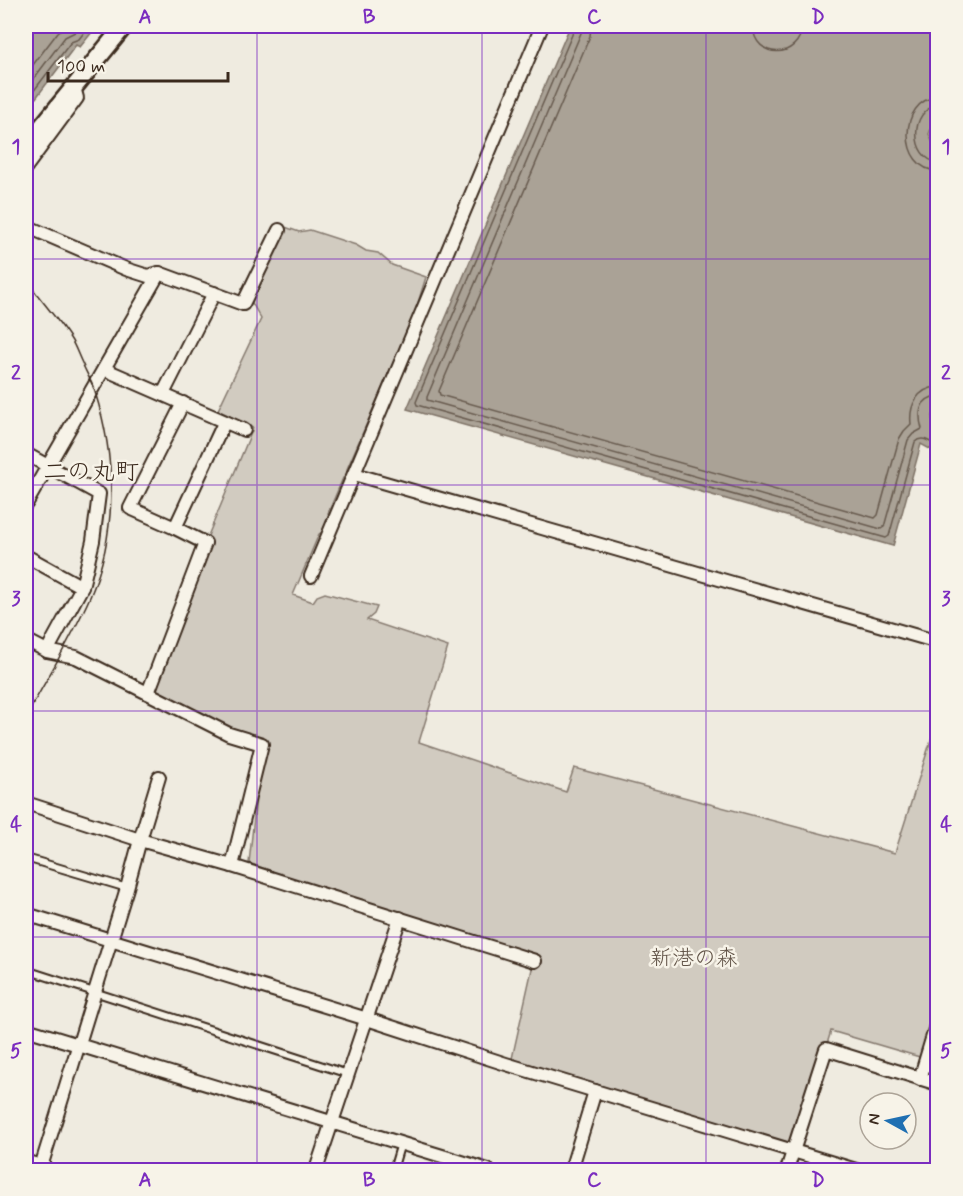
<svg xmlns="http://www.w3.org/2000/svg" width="963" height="1196" font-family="Mynerve,'Klee One',sans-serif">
  <rect width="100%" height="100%" fill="#efebe0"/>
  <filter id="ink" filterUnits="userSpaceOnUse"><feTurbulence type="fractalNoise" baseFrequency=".0167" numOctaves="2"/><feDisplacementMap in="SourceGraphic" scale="12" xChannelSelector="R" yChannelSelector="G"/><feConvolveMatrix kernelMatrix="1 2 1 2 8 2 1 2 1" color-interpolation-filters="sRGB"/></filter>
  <g filter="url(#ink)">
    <path fill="#d1cbc0" stroke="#867a6f" stroke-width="1.5" d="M285,227L299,232L310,230L356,245L366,251L378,253L392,265L426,277L415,312L347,469L349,474L343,478L328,513L329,517L326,530L319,534L293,595L313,602L317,596L325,593L377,607L374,614L367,620L448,647L419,742L566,792L574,768L895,853L937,721L938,1039L930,1060L831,1031L794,1151L511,1063L534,960L400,918L249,863L262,744L148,693L205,543L253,428L218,410L261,319L251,301Z"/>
    <g fill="#aaa296" stroke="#7e7266" stroke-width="1.5">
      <path d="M26,26H97L80,47L76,45L26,111Z"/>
      <path d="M570,26H768L778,29L780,26H937V114L929,134L938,155V400L932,419L937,420V453L921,444L893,546L407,409Z"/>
    </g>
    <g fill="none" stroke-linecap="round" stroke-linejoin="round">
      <g stroke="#675a4e" stroke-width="1.5">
        <path d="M575,26L574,30L416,402L417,405L886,538L889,536L915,442C922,435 930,442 938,446"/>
        <path d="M582,26L581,33L427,397V400L881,529L884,527L908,440L913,434L922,429C918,415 918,398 938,396"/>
        <path d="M591,26L590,36L439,391L440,395L875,518L878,515L899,439L904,431L911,424C909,406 917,388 938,387"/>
        <path d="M753,26C754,60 800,60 802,26"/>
        <path d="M26,74L58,32L66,26"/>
        <path d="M26,89L65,37L75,32L80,26"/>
        <path d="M938,97C898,99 898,170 938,171"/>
        <path d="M26,101L71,42L79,39L89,26"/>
        <path d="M938,106C909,108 910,160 938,162"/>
      </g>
      <g stroke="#3b2a1e" stroke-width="10">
        <g id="service">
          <path d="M26,858L127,888"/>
          <path d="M26,970L348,1074"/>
          <path d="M393,1170L401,1143"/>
        </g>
      </g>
      <g stroke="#3b2a1e" stroke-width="16">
        <g id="minor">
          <path d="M26,167L77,98L74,87"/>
          <path d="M26,226L126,269L148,276L159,273L243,304L279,230"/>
          <path d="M104,369L244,430"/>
          <path d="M163,394L214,293"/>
          <path d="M26,454L99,494L93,541L82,587L47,651"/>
          <path d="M354,474L938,642"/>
          <path d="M26,504L159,273"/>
          <path d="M175,528L224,423"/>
          <path d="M26,556L82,587"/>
          <path d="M311,576L542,26"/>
          <path d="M26,640L47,651L76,657L229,734L262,744L232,866"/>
          <path d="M148,693L205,543L175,528L130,508L183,403"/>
          <path d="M26,803L140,840L232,866L535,961"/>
          <path d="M26,914L367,1019L506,1064L856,1170"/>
          <path d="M26,1029L488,1170"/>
          <path d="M920,1079L938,1019"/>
          <path d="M40,1170L127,888L140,840L159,777"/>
          <path d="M316,1170L400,918"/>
          <path d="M571,1170L595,1091"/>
          <path d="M787,1170L826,1049L938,1084"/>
        </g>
      </g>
      <g stroke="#3b2a1e" stroke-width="21">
        <path id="secondary" d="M26,146L124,26"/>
      </g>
      <g stroke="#3b2a1e" stroke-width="24">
        <path id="trunk" d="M26,1166L42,1170"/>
      </g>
      <use href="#service" stroke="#f7f3e8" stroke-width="6"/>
      <use href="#minor" stroke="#f7f3e8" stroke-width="12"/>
      <use href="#secondary" stroke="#f7f3e8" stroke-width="16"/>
      <use href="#trunk" stroke="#f7f3e8" stroke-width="20"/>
      <path stroke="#3b2a1e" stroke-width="1.5" d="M26,280C40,299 57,318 70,338C75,345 78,355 82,363C86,372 92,382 95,392C116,458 118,532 90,597C72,638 47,678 26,717"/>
    </g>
  </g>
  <path fill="none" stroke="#7b2cbf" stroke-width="1.5" stroke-opacity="0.55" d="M257,26V1170M482,26V1170M706,26V1170M26,259H938M26,485H938M26,711H938M26,937H938"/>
  <g text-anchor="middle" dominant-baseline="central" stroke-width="5" stroke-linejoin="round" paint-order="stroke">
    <g font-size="22" fill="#605246" stroke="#f7f3e8">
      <text x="694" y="959">新港の森</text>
    </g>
    <g font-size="24" fill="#3b2a1e" stroke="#f7f3e8">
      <text x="91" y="472">二の丸町</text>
    </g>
  </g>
  <rect width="963" height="1196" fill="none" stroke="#f7f3e8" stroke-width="66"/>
  <g transform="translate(888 1121) rotate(278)"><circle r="28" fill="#f7f3e8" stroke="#aca397" stroke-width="1.5"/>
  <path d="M0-4.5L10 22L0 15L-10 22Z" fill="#1f6fb2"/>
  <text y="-9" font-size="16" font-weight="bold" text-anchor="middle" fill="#3b2a1e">N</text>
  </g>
  <path d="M48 72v9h180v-9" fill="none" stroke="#3b2a1e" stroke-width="3"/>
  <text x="57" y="72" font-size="18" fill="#3b2a1e" stroke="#f7f3e8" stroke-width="4.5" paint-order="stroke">100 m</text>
  <rect x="33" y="33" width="897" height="1130" fill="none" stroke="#7b2cbf" stroke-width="2"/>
  <g font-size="20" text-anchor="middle" font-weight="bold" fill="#7b2cbf">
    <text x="145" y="23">A</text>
    <text x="369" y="23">B</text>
    <text x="594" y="23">C</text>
    <text x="818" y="23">D</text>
    <text x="16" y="153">1</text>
    <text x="946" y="153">1</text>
    <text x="16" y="379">2</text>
    <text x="946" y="379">2</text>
    <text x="16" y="605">3</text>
    <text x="946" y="605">3</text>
    <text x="16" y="831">4</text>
    <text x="946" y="831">4</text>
    <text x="16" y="1057">5</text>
    <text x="946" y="1057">5</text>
    <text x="145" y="1186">A</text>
    <text x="369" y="1186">B</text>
    <text x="594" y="1186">C</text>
    <text x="818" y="1186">D</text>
  </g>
</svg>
